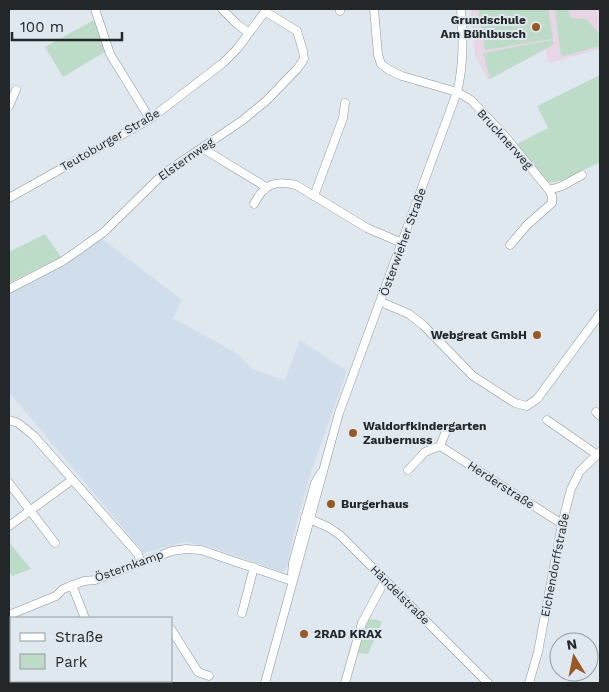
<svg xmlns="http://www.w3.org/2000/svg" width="609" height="692" font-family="'Work Sans',sans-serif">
  <rect width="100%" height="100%" fill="#dfe8ef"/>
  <path fill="#d0ddea" d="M101,238L182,300L173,318L238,354L252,369L285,380L300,340L347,371L311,472L295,529L288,562L286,569L282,572L207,546L185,542L144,553L9,392V293L62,263Z"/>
  <path fill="#e8d6e7" d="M470,9H600V49L549,63L545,50L488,80L475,55Z"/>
  <g fill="#bddcc8">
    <path d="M478,9H548L553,39L485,50Z"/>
    <path d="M555,9H568L571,18L586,19L600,34V46L561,57Z"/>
    <path d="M94,20L105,52L63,77L45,47Z"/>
    <path d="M552,40L554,44L490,79L483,53Z"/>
    <path d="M600,75V162L561,181L547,183L515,145L548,128L537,106Z"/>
    <path d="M45,234L61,257L9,283V252Z"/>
    <path d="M9,542L31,569L12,576L9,571Z"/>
    <path d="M368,619L377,620L382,622L368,654L358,653Z"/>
  </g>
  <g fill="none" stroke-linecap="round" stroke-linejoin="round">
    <g stroke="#8d959c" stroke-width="9">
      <g id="minor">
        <path d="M95,9L110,54L150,119"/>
        <path d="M222,9L237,24L249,33"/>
        <path d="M374,9L378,55L381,64L389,70L402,76L457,92L471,100L504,135L549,190L552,196V203L527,225L510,245"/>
        <path d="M340,11V9"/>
        <path d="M9,106L16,90"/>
        <path d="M202,148L266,187"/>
        <path d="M549,190L562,186L582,175"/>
        <path d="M314,196L343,118L345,103"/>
        <path d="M9,198L150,119L223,63L237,49L267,9"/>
        <path d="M254,204C264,184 275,180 296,185L367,228L402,243"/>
        <path d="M9,289L63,261L104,232L163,174L243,120L267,100L298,68L304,59L303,51L297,31L266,12"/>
        <path d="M381,302L409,314L423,325L473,376L515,403L527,406L537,399L600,314"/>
        <path d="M596,412L600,416"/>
        <path d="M9,420L18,423L34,436L138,554L141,563"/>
        <path d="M547,420L596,454"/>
        <path d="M440,446L562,524"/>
        <path d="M408,470L425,452L440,446L446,431"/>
        <path d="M9,483L55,543"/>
        <path d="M305,517L328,527L340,535L488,683"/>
        <path d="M9,526L72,480"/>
        <path d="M292,574L293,563L315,483L321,473"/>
        <path d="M72,585L85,618"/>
        <path d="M242,613L254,567"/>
        <path d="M9,615L56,596L63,589L84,581L95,580L172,551L186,549L201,550L292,581"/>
        <path d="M171,629L198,672L209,676"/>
        <path d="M38,681L39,683"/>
        <path d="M109,681L110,683"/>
        <path d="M265,683L339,413L457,92C464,65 463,37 461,9"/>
        <path d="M345,683L362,623L385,580"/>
        <path d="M529,683L538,652L562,524L571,489L580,471L600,452"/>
      </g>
    </g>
    <use href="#minor" stroke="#fff" stroke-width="8"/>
  </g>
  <g fill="#995922" stroke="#dfe8ef" stroke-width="2">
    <circle cx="536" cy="27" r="5"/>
    <circle cx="537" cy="335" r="5"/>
    <circle cx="353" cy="433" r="5"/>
    <circle cx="331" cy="504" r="5"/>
    <circle cx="304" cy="634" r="5"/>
  </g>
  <g text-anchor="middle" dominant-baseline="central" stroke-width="4" stroke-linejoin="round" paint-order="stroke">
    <g font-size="12" font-weight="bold" fill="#242729" stroke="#dfe8ef" text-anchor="start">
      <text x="526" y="20" text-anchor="end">Grundschule<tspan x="526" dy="14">Am Bühlbusch</tspan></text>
      <text x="527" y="335" text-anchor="end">Webgreat GmbH</text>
      <text x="363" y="426">Waldorfkindergarten<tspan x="363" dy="14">Zaubernuss</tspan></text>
      <text x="341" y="504">Burgerhaus</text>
      <text x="314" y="634">2RAD KRAX</text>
    </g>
    <g font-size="12" fill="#242729" stroke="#dfe8ef">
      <text transform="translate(505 139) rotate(48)">Brucknerweg</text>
      <text transform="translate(110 140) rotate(-30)">Teutoburger Straße</text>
      <text transform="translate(186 159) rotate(-35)">Elsternweg</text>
      <text transform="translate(403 242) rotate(-70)">Österwieher Straße</text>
      <text transform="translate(501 485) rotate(33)">Herderstraße</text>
      <text transform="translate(555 565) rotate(-79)">Eichendorffstraße</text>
      <text transform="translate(129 566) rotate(-20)">Östernkamp</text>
      <text transform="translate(400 595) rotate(45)">Händelstraße</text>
    </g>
  </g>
  <rect width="609" height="692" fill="none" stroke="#242729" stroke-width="20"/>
  <rect x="10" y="617" width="162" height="65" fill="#dfe8ef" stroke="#949ba0"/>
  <rect x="20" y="633" width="25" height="8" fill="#ffffff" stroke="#949ba0"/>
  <text x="55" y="642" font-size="15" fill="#242729">Straße</text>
  <rect x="20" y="654" width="25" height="15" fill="#bddcc8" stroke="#949ba0"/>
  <text x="55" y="667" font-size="15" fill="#242729">Park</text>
  <g transform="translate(574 657) rotate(350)"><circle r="24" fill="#dfe8ef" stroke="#949ba0"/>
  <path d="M0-4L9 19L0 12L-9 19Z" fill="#995922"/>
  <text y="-8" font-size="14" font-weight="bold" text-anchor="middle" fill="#242729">N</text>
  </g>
  <path d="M12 32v8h110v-8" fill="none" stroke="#242729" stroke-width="2.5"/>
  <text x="20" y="32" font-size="15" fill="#242729" stroke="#dfe8ef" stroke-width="4" paint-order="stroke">100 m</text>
</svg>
